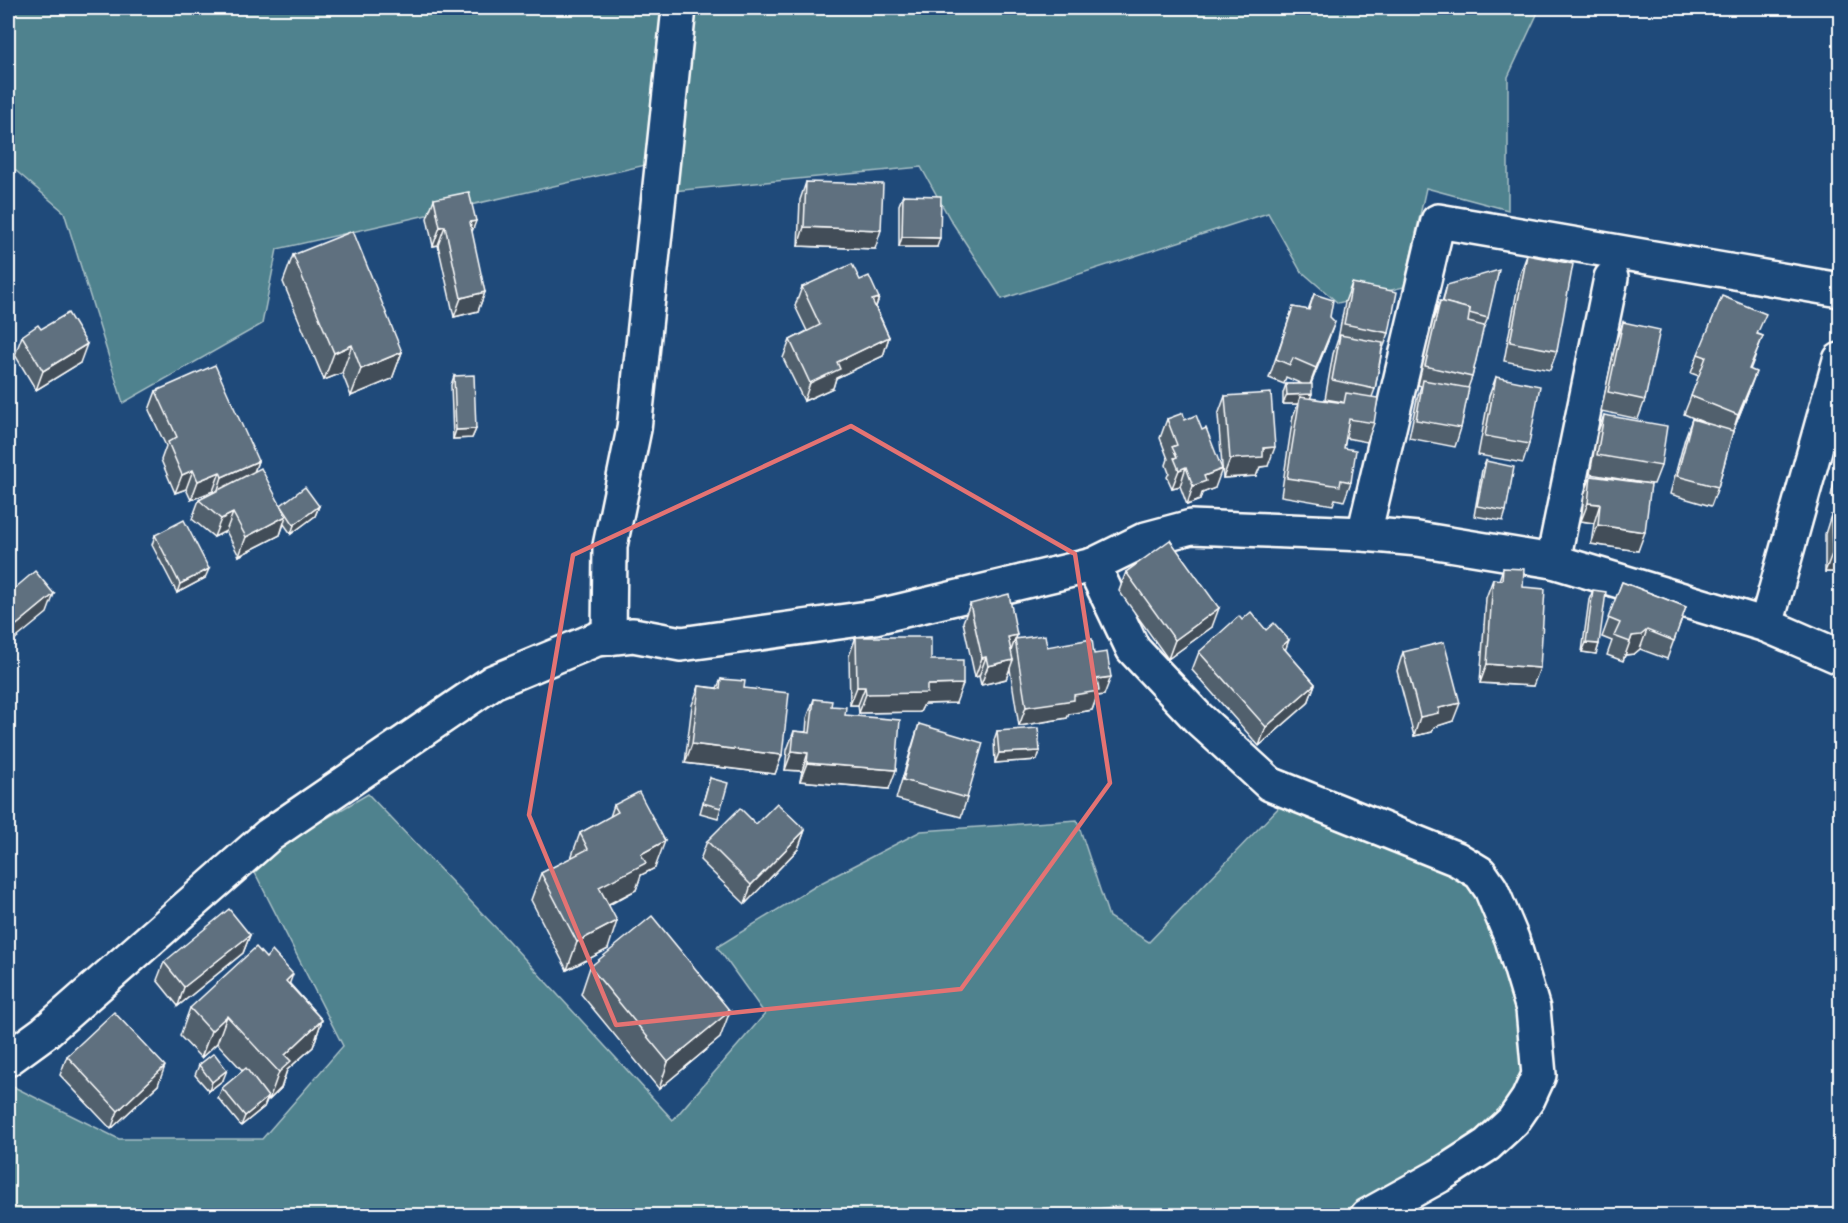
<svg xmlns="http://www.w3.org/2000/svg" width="1848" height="1223" font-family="Dekko,sans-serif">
  <rect width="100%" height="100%" fill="#1f4a7a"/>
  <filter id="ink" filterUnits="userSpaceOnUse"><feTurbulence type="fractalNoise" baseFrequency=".0167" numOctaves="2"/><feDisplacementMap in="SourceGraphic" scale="12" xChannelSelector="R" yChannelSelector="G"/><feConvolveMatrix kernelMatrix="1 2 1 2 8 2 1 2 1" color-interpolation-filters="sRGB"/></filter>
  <g filter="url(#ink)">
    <g fill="#50828e" stroke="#a8c0c6" stroke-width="1.5">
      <path d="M8,8H668L646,165L277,249L262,324L123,403L64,212L8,164Z"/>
      <path d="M689,8H1540L1508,77V210L1426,188L1404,287L1338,303L1300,270L1268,213L1002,299L950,219L921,167L673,191Z"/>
      <path d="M368,794L500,932L673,1120L765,1014L717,947L819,884L921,831L1077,820L1109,917L1149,942L1287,799L1409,851L1477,887L1532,1042L1511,1112L1354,1216H1121L1118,1213H1057L1056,1216L8,1215V1084L119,1139H262L343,1046L250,863Z"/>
    </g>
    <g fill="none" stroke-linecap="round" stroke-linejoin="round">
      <g stroke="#fff" stroke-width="38">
        <g id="minor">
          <path d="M1364,534L1438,221L1840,290"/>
          <path d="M1553,561L1611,278"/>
          <path d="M1093,565L1133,649L1198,718L1270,784L1457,859L1480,873L1491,889L1512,939L1533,1009L1539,1075L1528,1099L1513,1121L1487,1145L1439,1176L1367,1216"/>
          <path d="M1766,625L1840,360"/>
          <path d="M609,638L610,546L634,429L679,8"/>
          <path d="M8,1059L45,1032L269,835L493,682L597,639L633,635L681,644L875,617L1093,565L1146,539L1191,527L1364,534L1418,539L1553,561L1766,625L1840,657"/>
        </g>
      </g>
      <use href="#minor" stroke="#1f4a7a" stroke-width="33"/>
    </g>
    <g fill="#51606d" stroke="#fff" stroke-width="1.5">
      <path d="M806,182L875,249L798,246L800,200Z"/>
      <path d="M903,195L937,247H899V205Z"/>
      <path d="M434,199L485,292L478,311L454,317L438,245L433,246L427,218Z"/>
      <path d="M293,255L402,352L392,379L351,396L342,373L324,380L283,282Z"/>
      <path d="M1527,255L1557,351L1550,370L1504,361L1520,274Z"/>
      <path d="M860,280L879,298L876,307L889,337L883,356L836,378L833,388L804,401L783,358L790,340L807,331L795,306L802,287Z"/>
      <path d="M1352,283L1389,333L1382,351L1375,389L1372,397L1374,423L1367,442L1346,438L1344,448L1351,482L1344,501L1335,499L1333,505L1281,496L1293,416L1298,404H1283V393L1286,384H1302L1286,377L1284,384L1269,378L1293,307L1308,310L1314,294L1330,317L1328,341L1311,384L1310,398L1342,403V402L1325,399L1333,354L1338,339L1345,302Z"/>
      <path d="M1447,285L1488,318L1484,327H1483L1472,377L1468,388L1461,428L1455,447L1409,438L1417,399L1421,386L1418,385L1433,320L1440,301L1442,302Z"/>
      <path d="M1623,322L1645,400L1638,419L1601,411L1616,341Z"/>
      <path d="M41,329L80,363L36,390L15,355L22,336Z"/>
      <path d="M1758,334L1763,336L1750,370L1749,391L1733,431L1718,487L1711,506L1670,494L1685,438L1692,419L1705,423L1684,414L1699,376L1691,373L1698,354Z"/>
      <path d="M454,376L476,429L472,438L453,439L451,385Z"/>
      <path d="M1496,377L1529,444L1523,463L1478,455L1489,396Z"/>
      <path d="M156,391L258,461L254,472L281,505L319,506L315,516L291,534L284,524L280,535L239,556L226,531L214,537L192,519L199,500L214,493L213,491L191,500L186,489L175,493L161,460L166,446L149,410Z"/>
      <path d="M1225,396L1268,466L1260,467L1256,476L1223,478L1218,415Z"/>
      <path d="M1604,415L1661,466L1654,484H1651L1638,551L1591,544L1594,523L1581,521L1584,495L1591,476L1649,484L1590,474L1597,434Z"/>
      <path d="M1167,419L1215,488L1202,493L1200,500L1187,505L1180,486L1172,488L1167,477L1169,473L1166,465L1168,459L1160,438Z"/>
      <path d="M1840,457V499L1831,496Z"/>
      <path d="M1486,461L1506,511L1503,521L1474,516L1482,470Z"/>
      <path d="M1831,515H1840V572H1825V534Z"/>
      <path d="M155,535L205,578L177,593L152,545Z"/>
      <path d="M1503,568L1523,587L1533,686L1480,683L1486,598L1493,579L1499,580Z"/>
      <path d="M1126,572L1212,627L1168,659L1119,591Z"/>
      <path d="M1622,582L1686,607L1667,659L1640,649L1634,654L1625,655L1623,661L1607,655L1612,641L1602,637Z"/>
      <path d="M1593,590L1599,644L1596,654L1582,652L1589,600Z"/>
      <path d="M970,604L1017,635L1016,639L1047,647L1094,654L1104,695L1097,696L1092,710L1069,714L1067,718L1019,726L1010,669L1006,679L981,685L979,676L975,677L963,622Z"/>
      <path d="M1242,620L1266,630L1285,650L1315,684L1308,703L1259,746L1192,670L1199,652Z"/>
      <path d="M856,637L931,660L956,703L924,704L920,712L859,713L858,705H850L849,656Z"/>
      <path d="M1403,652L1453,721L1434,727L1432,732L1414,736L1397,671Z"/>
      <path d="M721,679L744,688L782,755L775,774L685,763L692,705L699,686L717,688Z"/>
      <path d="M814,699L831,706L845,715L889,789L800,781L802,771L785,770L787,750L794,731L806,732L807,718Z"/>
      <path d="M919,724L967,798L961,817L896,799L913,743Z"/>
      <path d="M997,731L1040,751L1037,760L995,763L994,740Z"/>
      <path d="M710,778L721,808L718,818L700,813Z"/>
      <path d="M614,805L655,868L641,875L636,890L609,905L608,949L567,970L531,900L541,873L571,858L580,833L610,817Z"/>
      <path d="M756,824L805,830L798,849L745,904L700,860L707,841Z"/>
      <path d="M250,935L243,953L178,1006L157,980L164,962Z"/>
      <path d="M590,967L720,1038L659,1089L581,994Z"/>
      <path d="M290,984L322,1020L313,1047L287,1070L281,1088L269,1100L268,1098L264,1107L241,1126L218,1098L222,1088L243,1071L217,1043L201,1058L180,1036L190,1008Z"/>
      <path d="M67,1056L158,1085L111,1129L60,1075Z"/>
      <path d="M199,1065L223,1080L209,1091L195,1075Z"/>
    </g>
    <g fill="#424e59" stroke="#fff" stroke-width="1.5">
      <path d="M476,221L469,240L470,222Z"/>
      <path d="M445,226L438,245L433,246L440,227Z"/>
      <path d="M804,227L881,230L875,249L798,246Z"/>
      <path d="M902,237L940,238L937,247H899Z"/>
      <path d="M485,292L478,311L454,317L461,298Z"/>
      <path d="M879,298L872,316V300Z"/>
      <path d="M1335,322L1328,341L1309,387L1316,368Z"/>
      <path d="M889,337L883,356L836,378L833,388L804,401L810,383L837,362Z"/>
      <path d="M87,344L80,363L36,390L43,371Z"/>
      <path d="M352,345L342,373L324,380L334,353Z"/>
      <path d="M402,352L392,379L351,396L361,369Z"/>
      <path d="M1756,372L1749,391L1732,434L1738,415Z"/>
      <path d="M1312,394L1308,404L1300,397L1298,404H1283L1287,395Z"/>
      <path d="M476,429L472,438L453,439L456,430Z"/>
      <path d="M1275,447L1268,466L1260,467L1256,476L1223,478L1230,459L1263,448Z"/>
      <path d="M258,461L251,480L216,496L222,477Z"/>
      <path d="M1186,467L1180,486L1172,488L1179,470Z"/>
      <path d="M1222,469L1215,488L1202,493L1200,500L1187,505L1193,486L1204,476Z"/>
      <path d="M193,470L186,489L175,493L182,475Z"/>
      <path d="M220,472L213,491L191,500L198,481Z"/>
      <path d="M1588,503L1600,504L1594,523L1581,521Z"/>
      <path d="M319,506L315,516L291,534L294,525Z"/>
      <path d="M233,513L226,531L214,537L221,519Z"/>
      <path d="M286,516L280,535L239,556L246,537Z"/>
      <path d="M1598,525L1645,532L1638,551L1591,544Z"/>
      <path d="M1840,553V572H1825L1832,554Z"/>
      <path d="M209,569L205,578L177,593L180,584Z"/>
      <path d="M54,594L47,613L8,645V632Z"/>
      <path d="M1219,608L1212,627L1168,659L1175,640Z"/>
      <path d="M1647,630L1640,649L1634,654L1625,655L1623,661L1632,636Z"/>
      <path d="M1017,635L1015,641V639L1010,654L1008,637Z"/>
      <path d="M1289,640L1282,659V646Z"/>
      <path d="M1586,643L1599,644L1596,654L1582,652Z"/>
      <path d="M986,657L979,676L975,677L982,658Z"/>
      <path d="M1013,660L1006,679L981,685L988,666Z"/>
      <path d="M1487,664L1540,668L1533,686L1480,683Z"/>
      <path d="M1111,677L1104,695L1097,696L1092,710L1069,714L1067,718L1019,726L1026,707L1074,695L1097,679Z"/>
      <path d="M963,684L956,703L924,704L920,712L859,713L866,694L927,685Z"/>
      <path d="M1315,684L1308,703L1259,746L1266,727Z"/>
      <path d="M857,687H865L858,705H850Z"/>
      <path d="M1460,703L1453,721L1434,727L1432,732L1414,736L1420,717L1439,708Z"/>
      <path d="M692,744L782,755L775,774L685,763Z"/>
      <path d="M792,751L808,753L802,771L785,770Z"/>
      <path d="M1040,751L1037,760L995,763L999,753Z"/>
      <path d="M807,763L896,770L889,789L800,781Z"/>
      <path d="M805,830L798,849L745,904L751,885Z"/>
      <path d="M665,841L655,868L641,875L636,890L589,914L599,887L641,854Z"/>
      <path d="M617,921L608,949L567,970L577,942Z"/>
      <path d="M250,935L243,953L178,1006L184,987Z"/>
      <path d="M293,974L283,1002L286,981Z"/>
      <path d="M730,1011L720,1038L659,1089L668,1062Z"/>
      <path d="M227,1016L217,1043L201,1058L211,1031Z"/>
      <path d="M322,1020L313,1047L287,1070L281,1088L269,1100L285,1055Z"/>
      <path d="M165,1066L158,1085L111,1129L118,1111Z"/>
      <path d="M227,1070L223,1080L209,1091L212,1082Z"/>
      <path d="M268,1097L264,1107L241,1126L245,1116Z"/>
    </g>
    <g fill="#5e707f" stroke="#fff" stroke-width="1.5">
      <path d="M806,182L883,184L881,230L804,227Z"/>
      <path d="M469,192L476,221L470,222L485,292L461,298L445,226L440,227L434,199Z"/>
      <path d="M903,195L941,196L940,238L902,237Z"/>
      <path d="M353,231L402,352L361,369L352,345L334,353L293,255Z"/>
      <path d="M1527,255L1573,264L1557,351L1510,342Z"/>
      <path d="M852,264L860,280L869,276L879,298L872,300L889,337L837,362L840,369L810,383L790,340L820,325L802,287Z"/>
      <path d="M1499,270L1488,318L1469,313L1470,309L1443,302L1447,285Z"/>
      <path d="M1352,283L1397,292L1389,333L1344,324Z"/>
      <path d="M1314,294L1333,300L1330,317L1335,322L1316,368L1293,358L1290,365L1276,359L1293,307L1309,310Z"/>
      <path d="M1722,296L1766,314L1757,334L1763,336L1749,369L1756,372L1738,415L1691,396L1706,357L1698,354Z"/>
      <path d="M1440,301L1470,309L1468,322L1484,326L1472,377L1425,366Z"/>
      <path d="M68,313L87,344L43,371L22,336L38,325L41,329Z"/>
      <path d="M1623,322L1660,330L1645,400L1608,392Z"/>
      <path d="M1340,335L1383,343L1375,389L1332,380Z"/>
      <path d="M215,365L258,461L222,477L220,472L198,481L193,470L182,475L168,442L177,437L156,391Z"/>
      <path d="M474,375L476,429L456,430L454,376Z"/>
      <path d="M1496,377L1540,386L1529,444L1485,436Z"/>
      <path d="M1423,380L1469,388L1461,428L1416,420Z"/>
      <path d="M1286,384H1312V394L1287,395Z"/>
      <path d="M1271,393L1275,447L1263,448V457L1230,459L1225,396Z"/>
      <path d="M1346,393L1378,398L1374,423L1349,419L1344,448L1356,450L1351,482L1341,480L1340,486L1287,478L1300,397L1344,403Z"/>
      <path d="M1183,413L1185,420L1196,415L1202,430L1206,428L1222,469L1204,476L1206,481L1193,486L1186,467L1179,470L1174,458L1177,457L1172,447L1177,445L1167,419Z"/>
      <path d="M1604,415L1667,426L1661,466L1597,455Z"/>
      <path d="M1692,419L1733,431L1718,487L1677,476Z"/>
      <path d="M1486,461L1514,467L1506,511L1477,506Z"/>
      <path d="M1840,466V478L1838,477Z"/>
      <path d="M261,468L286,516L246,537L233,513L221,519L199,500Z"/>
      <path d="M1591,476L1651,484L1645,532L1598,525L1600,504L1588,503Z"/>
      <path d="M305,487L319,506L294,525L281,505Z"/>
      <path d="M1831,515H1840V553L1832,554Z"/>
      <path d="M184,520L209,569L180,584L155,535Z"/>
      <path d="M1170,540L1219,608L1175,640L1126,572Z"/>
      <path d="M1503,568L1524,569L1523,587L1545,589L1540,668L1487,664L1493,579L1502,580Z"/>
      <path d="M35,571L54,594L8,632V603L11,600L8,596V594Z"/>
      <path d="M1622,582L1686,607L1674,641L1647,630L1641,635L1632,636L1630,642L1614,636L1620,623L1608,618Z"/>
      <path d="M1593,590L1606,592L1599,644L1586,643Z"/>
      <path d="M1009,594L1017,635L1008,637L1013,660L988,666L986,657L982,658L970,604Z"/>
      <path d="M1251,612L1266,630L1274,623L1289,640L1282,646L1315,684L1266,727L1199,652L1239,616L1242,620Z"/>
      <path d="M1045,635L1047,647L1092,639L1094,654L1107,652L1111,677L1097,679L1099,691L1074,695V700L1026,707L1015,639Z"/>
      <path d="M856,637H931V660H963V684L927,685V693L866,694L865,687H857Z"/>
      <path d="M1444,642L1460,703L1439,708V713L1420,717L1403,652Z"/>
      <path d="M721,679L745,681L744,688L789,693L782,755L692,744L699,686L720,689Z"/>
      <path d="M814,699L832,701L831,706L846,707L845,715L900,720L896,770L807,763L808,753L792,751L794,731L810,733Z"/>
      <path d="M919,724L983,743L967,798L903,780Z"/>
      <path d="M1038,728L1040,751L999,753L997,731Z"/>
      <path d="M710,778L728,783L721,808L703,803Z"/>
      <path d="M639,792L665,841L641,854L646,863L599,887L617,921L577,942L541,873L588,849L580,833L618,812L614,805Z"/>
      <path d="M777,803L805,830L751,885L707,841L740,808L756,824Z"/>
      <path d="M229,909L250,935L184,987L164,962Z"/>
      <path d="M652,916L730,1011L668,1062L590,967Z"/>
      <path d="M256,947L266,958L272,951L293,974L286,981L322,1020L285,1055L291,1061L279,1072L227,1016L211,1031L190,1008Z"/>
      <path d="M114,1012L165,1066L118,1111L67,1056Z"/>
      <path d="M214,1053L227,1070L212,1082L199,1065Z"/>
      <path d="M246,1068L268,1097L245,1116L222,1088Z"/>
      <path d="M1121,1206L1123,1215H1067V1213Z"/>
    </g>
  </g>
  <path fill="none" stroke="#e47373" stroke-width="4.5" stroke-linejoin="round" d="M851,426L1075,554L1110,783L961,989L616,1025L529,815L573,555Z"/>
  <rect width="1848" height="1223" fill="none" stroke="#1f4a7a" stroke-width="30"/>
  <rect x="15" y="15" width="1818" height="1193" fill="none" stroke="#fff" stroke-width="2" filter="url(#ink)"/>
</svg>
